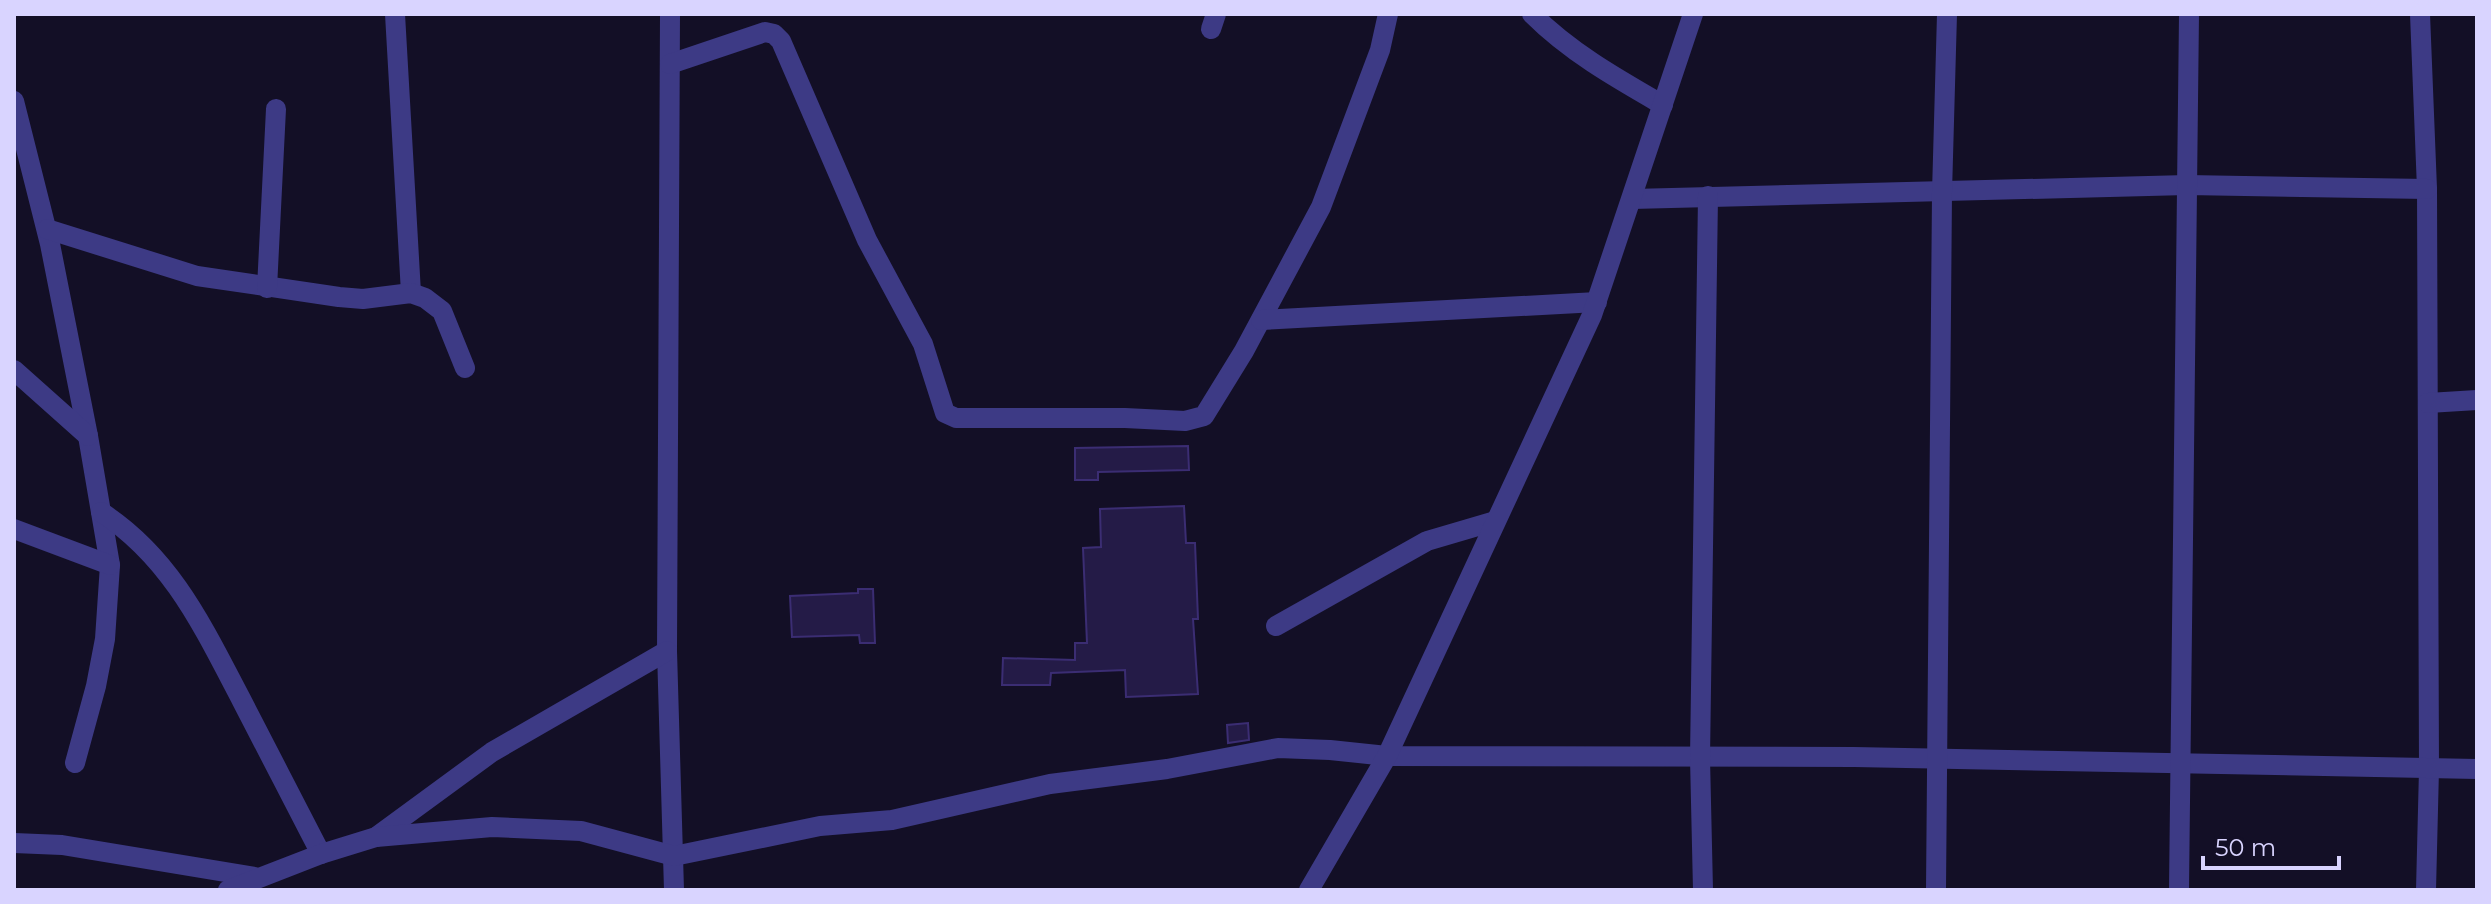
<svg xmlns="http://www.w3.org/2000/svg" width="2491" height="904" font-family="Montserrat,sans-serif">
  <rect width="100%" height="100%" fill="#130f26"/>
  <g fill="#241b47" stroke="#3b2d73" stroke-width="2">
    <path d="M1188,446L1189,470L1098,472V480H1075V448Z"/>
    <path d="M1184,506L1186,543H1195L1198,619H1193L1198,694L1126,697L1125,670L1051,673L1050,685H1002L1003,658L1075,660V643H1087L1083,548L1101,547L1100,509Z"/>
    <path d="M858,589H873L875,643H860L859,635L792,637L790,596L858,593Z"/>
    <path d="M1248,723L1249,740L1228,743L1227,725Z"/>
  </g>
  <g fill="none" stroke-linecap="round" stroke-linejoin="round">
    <g stroke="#3d3a85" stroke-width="20">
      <path d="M395,14L411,293"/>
      <path d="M670,14L667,651L674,890"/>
      <path d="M1532,14C1570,52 1616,78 1663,105"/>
      <path d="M2420,14L2427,189L2429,769L2426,890"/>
      <path d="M1211,29L1216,14"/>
      <path d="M670,64L765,32L774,34L781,41L867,240L923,344L945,413L956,418H1125L1185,421L1204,416L1244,351L1321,207L1380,50L1388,14"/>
      <path d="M14,101L50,244L88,436L110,565L105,639L96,686L75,763"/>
      <path d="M1632,199L2187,185L2427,189"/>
      <path d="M47,229L197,276L339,297L363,299L411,293L425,298L442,311L465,368"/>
      <path d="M267,288L276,109"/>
      <path d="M1261,320L1597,302"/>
      <path d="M14,370L88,436"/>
      <path d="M2428,403L2477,400"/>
      <path d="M101,512C172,558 204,629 242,701C268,752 295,803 321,854"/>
      <path d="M14,529L110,565"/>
      <path d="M1276,626L1427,541L1495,521"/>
      <path d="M376,837L492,752L667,651"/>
      <path d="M14,843L62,845L255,877"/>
      <path d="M228,890L321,854L376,837L492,827L581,831L674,856L820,826L892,820L1050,784L1167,769L1278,748L1330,750L1387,756L1854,757L2477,769"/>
      <path d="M1309,890L1387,756L1592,315L1693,14"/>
      <path d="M1703,890L1700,758L1708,196"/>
      <path d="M1936,890L1942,193L1947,14"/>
      <path d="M2179,890L2189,14"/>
    </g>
  </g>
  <rect width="2491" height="904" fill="none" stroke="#d9d4ff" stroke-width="32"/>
  <path d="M2203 856v12h136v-12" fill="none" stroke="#d9d4ff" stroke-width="4"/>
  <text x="2215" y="856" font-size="24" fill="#d9d4ff" stroke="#130f26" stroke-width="6" paint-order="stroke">50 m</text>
</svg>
